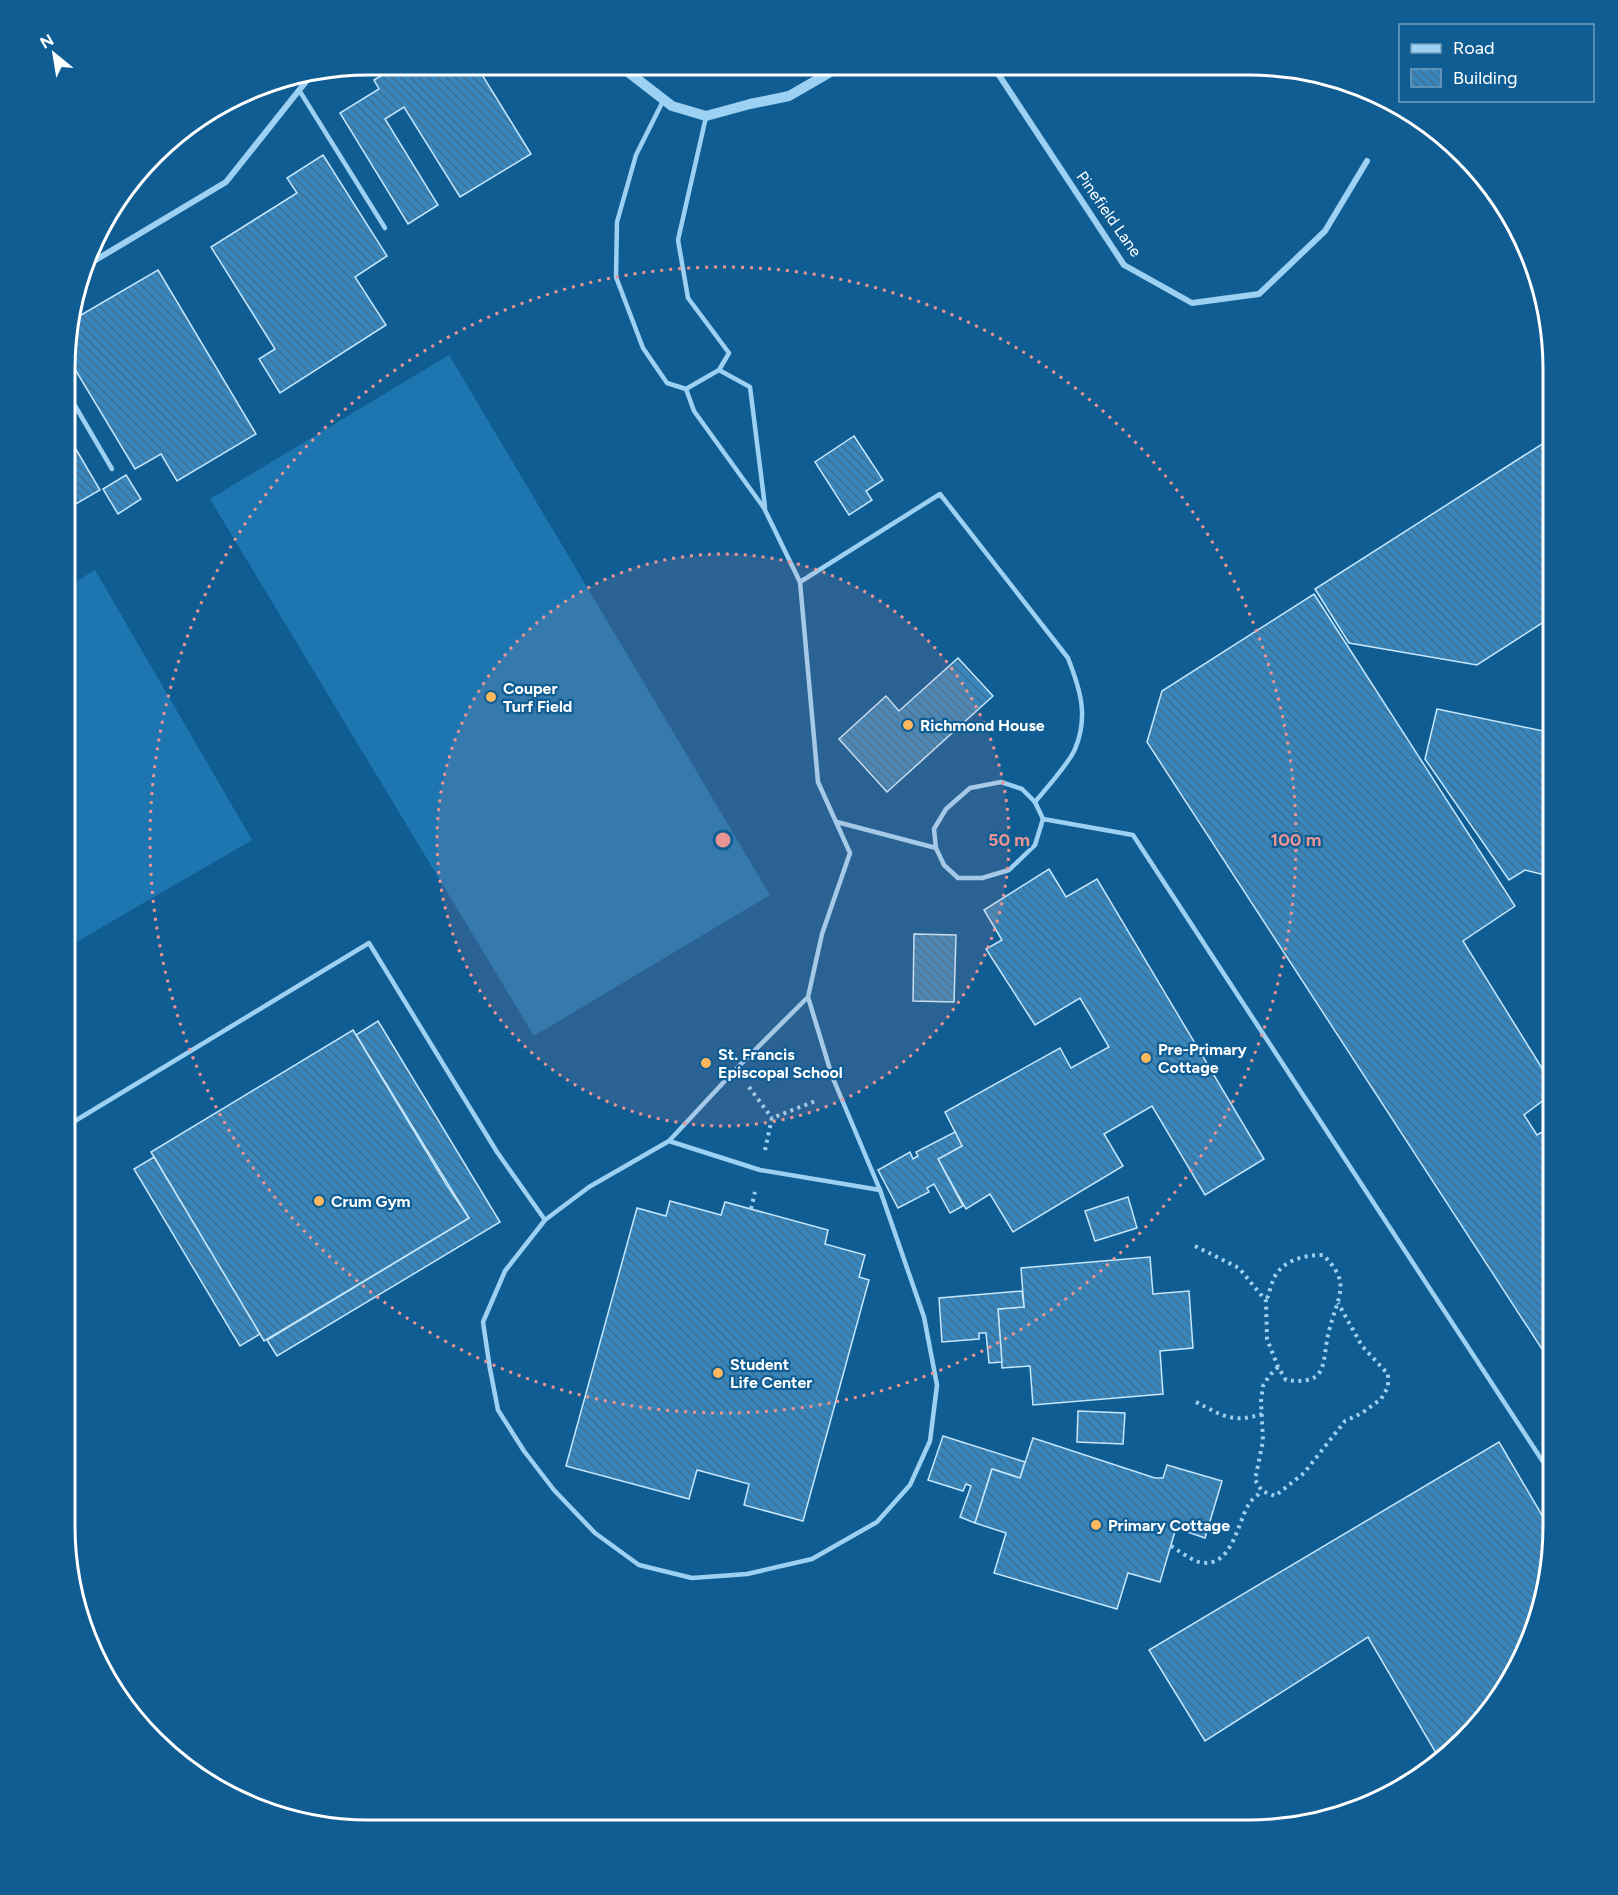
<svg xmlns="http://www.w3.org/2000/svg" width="1618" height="1895" font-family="Figtree,sans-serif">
  <defs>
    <pattern id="building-back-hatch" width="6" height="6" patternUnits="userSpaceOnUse" patternTransform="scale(1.5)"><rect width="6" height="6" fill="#3886bb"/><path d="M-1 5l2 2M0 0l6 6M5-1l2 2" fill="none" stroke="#406f8f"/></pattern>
  </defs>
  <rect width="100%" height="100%" fill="#105d93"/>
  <g fill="#1e76b0">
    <path d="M449,355L770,895L534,1036L210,499Z"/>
    <path d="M95,570L252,840L66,948L67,587Z"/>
  </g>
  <g fill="url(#building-back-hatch)" stroke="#c4e7fe" stroke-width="1.5">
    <path d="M399,65H476L531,154L460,197L404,107L385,119L438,205L408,224L340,113L379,89L374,80Z"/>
    <path d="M323,155L387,256L355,277L386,325L280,393L259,359L275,349L211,247L297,193L287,178Z"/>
    <path d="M158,270L256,434L177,481L161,454L135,469L67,356V329L69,322Z"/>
    <path d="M67,434L100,490L67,509Z"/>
    <path d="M854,436L883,480L866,491L872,500L849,515L815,462Z"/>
    <path d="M1553,437V616L1477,665L1349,643L1315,589Z"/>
    <path d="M126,475L141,499L118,514L103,489Z"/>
    <path d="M1314,594L1515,906L1463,941L1553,1086V1093L1524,1115L1537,1135L1553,1126V1366L1147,742L1162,691Z"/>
    <path d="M958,658L993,696L887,792L839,739L886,696L899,711Z"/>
    <path d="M1437,709L1553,733V877L1525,870L1509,880L1425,759Z"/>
    <path d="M1049,869L1066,897L1097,879L1264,1159L1205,1195L1152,1106L1104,1134L1123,1166L1013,1232L990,1194L966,1209L938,1159L962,1146L945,1112L1060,1048L1071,1068L1109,1047L1080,998L1035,1025L986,949L1002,940L984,910Z"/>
    <path d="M914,934L956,935L954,1002L913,1001Z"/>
    <path d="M378,1021L500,1222L277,1356L267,1340L469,1218L356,1035Z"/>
    <path d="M353,1030L446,1184L469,1218L264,1341L151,1152Z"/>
    <path d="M955,1132L962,1146L938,1159L963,1206L950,1213L934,1184L927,1188L929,1192L898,1208L878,1170L910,1152L913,1159L918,1156L916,1152Z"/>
    <path d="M154,1157L260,1334L240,1346L134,1169Z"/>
    <path d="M1128,1197L1137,1228L1095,1241L1085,1211Z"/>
    <path d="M670,1201L721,1215L725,1202L828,1230L825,1244L865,1255L859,1277L869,1280L803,1521L744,1505L749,1484L697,1470L689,1499L566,1466L637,1208L666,1216Z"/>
    <path d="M1150,1257L1153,1294L1189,1291L1193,1348L1160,1351L1163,1394L1033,1405L1030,1366L1002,1368L998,1309L1024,1307L1021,1268Z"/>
    <path d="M1022,1291L1024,1307L998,1309L1002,1362L989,1363L986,1333H979V1339L942,1342L939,1298Z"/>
    <path d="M1078,1411L1125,1413L1123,1444L1077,1442Z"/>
    <path d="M943,1436L1025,1462L1020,1478L992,1469L975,1523L960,1517L971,1486L966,1484L963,1491L928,1480Z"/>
    <path d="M1033,1438L1155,1478H1163L1167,1465L1222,1481L1205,1538L1176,1528L1160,1582L1128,1573L1117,1609L994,1573L1006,1533L975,1523L992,1469L1020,1478Z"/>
    <path d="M1499,1442L1553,1534V1547L1537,1624L1513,1679L1464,1742L1440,1760L1368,1637L1205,1741L1149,1650Z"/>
  </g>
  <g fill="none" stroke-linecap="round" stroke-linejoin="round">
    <g stroke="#9cd1f3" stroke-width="4" stroke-dasharray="3 4.5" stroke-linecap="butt">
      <path d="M749,1087L772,1118"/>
      <path d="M765,1150L772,1118L818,1100"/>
      <path d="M751,1209L755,1192"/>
      <path d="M1195,1246L1239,1268L1266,1301L1267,1339L1278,1367L1286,1380C1331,1386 1321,1361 1329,1331C1337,1297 1353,1284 1323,1255C1304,1255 1283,1260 1274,1278C1271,1285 1269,1294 1266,1301"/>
      <path d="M1278,1367L1269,1376L1263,1386L1261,1401L1263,1441L1255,1480L1262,1491L1275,1496L1304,1473L1345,1421L1362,1413L1381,1399L1388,1387V1374L1362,1346L1338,1303"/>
      <path d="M1196,1402C1222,1415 1232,1424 1262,1414"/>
      <path d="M1171,1546C1179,1551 1190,1559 1199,1562C1232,1570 1237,1523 1249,1504C1252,1499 1258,1495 1262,1491"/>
    </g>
    <g stroke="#9cd1f3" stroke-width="4.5">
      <path d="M299,90L385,228"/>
      <path d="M664,99L636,155L617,222L616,277L643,348L667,383L686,389L719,370L729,353L688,298L678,240L706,117"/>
      <path d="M719,370L750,387L765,507"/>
      <path d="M686,389L694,411L764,508L800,582L818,782L850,853L822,934L808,997L736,1069L669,1141L589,1187L545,1220L505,1271L483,1322L490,1369L498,1410L524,1451L554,1490L595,1533L639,1565L692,1578L747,1574L812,1559L877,1522L910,1485L930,1441L937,1385L924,1317L880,1190L832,1076L808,997"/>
      <path d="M67,392L112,469"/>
      <path d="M800,582L940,494L1068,658C1080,689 1089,716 1075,749C1070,762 1045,790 1035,802"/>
      <path d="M1001,782L1022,789L1035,802L1043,819L1035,845L1009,870L982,878H958L944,865L936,848L934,829L946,809L970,788Z"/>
      <path d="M1043,819L1133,835L1553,1477"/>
      <path d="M837,822L936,848"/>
      <path d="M65,1127L369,943L497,1152L545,1220"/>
      <path d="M669,1141L760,1170L880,1190"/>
    </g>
    <g stroke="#9cd1f3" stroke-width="6">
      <path d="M993,66L1124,265L1192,303L1259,294L1325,231L1367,161"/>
      <path d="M89,264L226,182L312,74"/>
    </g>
    <path stroke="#9cd1f3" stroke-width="10" d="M619,65L672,106L706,116L750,104L789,96L841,66"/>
  </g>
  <circle cx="723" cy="840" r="286" fill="#ea9494" fill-opacity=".12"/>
  <g fill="none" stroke="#ea9494" stroke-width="3" stroke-dasharray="3 6">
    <circle cx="723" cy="840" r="286"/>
    <circle cx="723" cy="840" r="573"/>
  </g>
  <g fill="#ffb85e" stroke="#105d93" stroke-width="2">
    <circle cx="491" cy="697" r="6"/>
    <circle cx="908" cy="725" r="6"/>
    <circle cx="1146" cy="1058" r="6"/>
    <circle cx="706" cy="1063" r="6"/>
    <circle cx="319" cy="1201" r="6"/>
    <circle cx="718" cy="1373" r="6"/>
    <circle cx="1096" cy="1525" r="6"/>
  </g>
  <g text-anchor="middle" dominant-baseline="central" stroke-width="4.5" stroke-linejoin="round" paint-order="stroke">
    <g font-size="16" fill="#fff" stroke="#105d93">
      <text transform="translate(1109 214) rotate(55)">Pinefield Lane</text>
    </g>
    <g font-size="16" font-weight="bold" fill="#fff" stroke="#105d93" text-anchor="start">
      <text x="503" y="688">Couper<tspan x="503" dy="18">Turf Field</tspan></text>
      <text x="920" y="725">Richmond House</text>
      <text x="1158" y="1049">Pre-Primary<tspan x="1158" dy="18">Cottage</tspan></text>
      <text x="718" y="1054">St. Francis<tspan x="718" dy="18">Episcopal School</tspan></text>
      <text x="331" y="1201">Crum Gym</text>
      <text x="730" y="1364">Student<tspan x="730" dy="18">Life Center</tspan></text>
      <text x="1108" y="1525">Primary Cottage</text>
    </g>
  </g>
  <path d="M0 0H1618V1895H0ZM369 75H1249A294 294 0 0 1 1543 369V1526A294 294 0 0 1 1249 1820H369A294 294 0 0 1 75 1526V369A294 294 0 0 1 369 75Z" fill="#105d93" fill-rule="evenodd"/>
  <path fill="none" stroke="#fff" stroke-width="3" d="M369 75H1249A294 294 0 0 1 1543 369V1526A294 294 0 0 1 1249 1820H369A294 294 0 0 1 75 1526V369A294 294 0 0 1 369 75Z"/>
  <circle cx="723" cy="840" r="9" fill="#ea9494" stroke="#105d93" stroke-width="3"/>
  <g font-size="18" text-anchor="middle" font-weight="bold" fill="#ea9494" stroke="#105d93" stroke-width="4.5" stroke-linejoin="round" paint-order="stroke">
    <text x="1009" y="846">50 m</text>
    <text x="1296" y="846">100 m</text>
  </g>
  <rect x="1399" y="24" width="195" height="78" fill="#105d93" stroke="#709ebe" stroke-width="1.5"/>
  <rect x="1411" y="44" width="30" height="9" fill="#9cd1f3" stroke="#709ebe" stroke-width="1.5"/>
  <text x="1453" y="54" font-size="18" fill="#ffffff">Road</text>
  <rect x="1411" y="69" width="30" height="18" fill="url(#building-back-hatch)" stroke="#709ebe" stroke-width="1.5"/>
  <text x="1453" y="84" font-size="18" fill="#ffffff">Building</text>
  <g transform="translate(54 54) rotate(330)" stroke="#105d93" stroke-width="4.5" paint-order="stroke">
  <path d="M0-4.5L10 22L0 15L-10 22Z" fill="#ffffff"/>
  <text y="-9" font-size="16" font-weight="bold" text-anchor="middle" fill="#ffffff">N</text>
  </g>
</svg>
